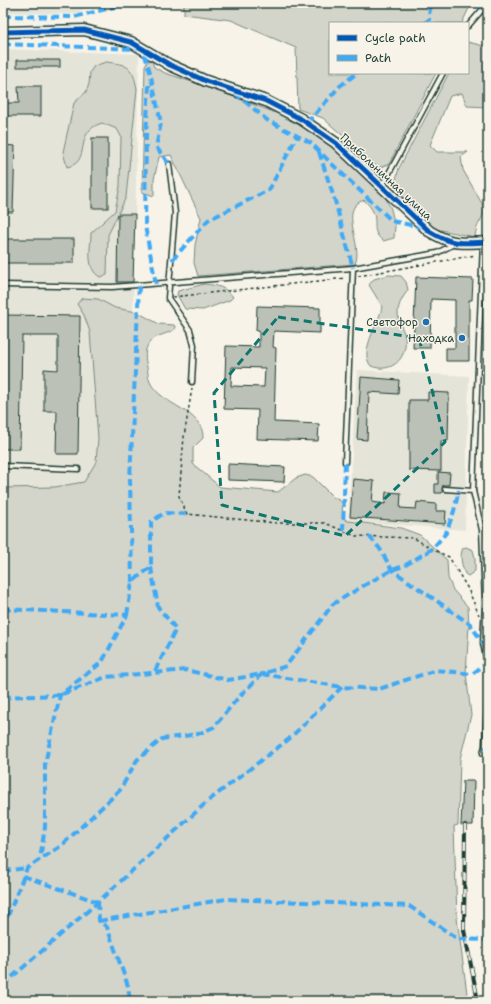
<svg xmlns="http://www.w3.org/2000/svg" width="491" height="1004" font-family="'Shantell Sans',sans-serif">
  <rect width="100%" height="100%" fill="#f7f3e8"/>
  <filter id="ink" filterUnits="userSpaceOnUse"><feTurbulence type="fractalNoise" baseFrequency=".025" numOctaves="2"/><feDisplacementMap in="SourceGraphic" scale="8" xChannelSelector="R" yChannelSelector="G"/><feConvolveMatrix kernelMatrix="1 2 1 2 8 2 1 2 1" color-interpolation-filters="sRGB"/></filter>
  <g filter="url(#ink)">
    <g fill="#e5e4d9">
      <path d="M3,3H94L76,14L3,12Z"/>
      <path d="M3,49L139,54L126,610L3,603Z"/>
      <path d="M357,370L469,376L465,530L348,521Z"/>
    </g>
    <g fill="#d3d5ca" stroke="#79897f">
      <path d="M184,3H462L469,8L462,23H330V73H436L389,164L379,168L323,118L298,109L296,48L231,20L184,14Z"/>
      <path d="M468,42L488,47V107L467,106L462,93L450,96L430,145L437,152H468L461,157L463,170L485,209C482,222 476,223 475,237L431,228L394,187L399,168L449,73H468Z"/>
      <path d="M151,58L154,67L165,73L216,90L294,120L338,151L384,194L391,209L395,226L394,238L383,241C371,231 377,225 374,214C372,208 368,204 364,200C337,208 364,245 355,264L198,276L194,263L195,245L201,218L171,155L159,157L154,179V196L142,192L145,65Z"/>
      <path d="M106,62C128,64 133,67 137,89L126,197L108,235L107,275L100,277C85,268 91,248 91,233L115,211L120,186L121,136L117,129L102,123C72,132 93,162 67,167L63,152L74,103L86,92L89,84L90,72L94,66Z"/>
      <path d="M389,275L401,276L406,282L408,290C403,297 398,304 398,313C398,322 403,328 405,337C408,359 391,374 371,366C358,351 380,323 382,306L369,285L374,279Z"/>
      <path d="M204,284C216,285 226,287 233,297L230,300L203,310L185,309L177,295L178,291Z"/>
      <path d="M82,298L98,299L115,308L137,312L159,324L174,325L176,328C168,335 156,334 149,343C144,350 145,359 147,367C148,372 148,378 150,382C161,406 204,410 203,438L193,448V464L220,487L278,492L296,478L305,475L313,477L333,497L342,502L343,518L348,521L401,528L420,535L447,560L448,578L453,590L468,607L469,625L466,673L471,715L460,759L458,825L454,826L457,918L468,1001H3V488L55,487L84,482L96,462L98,438L90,332L84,315L77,304Z"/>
      <path d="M466,547L473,550L475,558V571L468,576L465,574C462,566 459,556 463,548Z"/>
    </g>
    <g fill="#bbc1b6" stroke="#1f3d34" fill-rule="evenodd">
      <rect x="17" y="60" width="43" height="7"/>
      <path d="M18,86H41V116H3V103H19Z"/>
      <rect x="92" y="138" width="16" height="70"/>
      <path d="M3,145L15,146L13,212H3Z"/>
      <path d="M118,214H135L133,282H117Z"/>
      <rect x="3" y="239" width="71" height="24"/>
      <path d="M416,277L473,279L472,300H469V361H446V348H455V300L431,299L430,348H413Z"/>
      <path d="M257,306L320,308V333L274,331L273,347L276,348L274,422L319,424L318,441L257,439L258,410L224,409L226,346L259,347V331H256ZM232,367L265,368L264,387L231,386Z"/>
      <path d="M3,315L80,316L78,454H56L57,411H44V369L58,370V336H22L20,449H3Z"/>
      <path d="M361,377L399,380L398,394L369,392L367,440L357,439Z"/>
      <path d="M428,392L449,393L448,441H441V471L409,470V400H428Z"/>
      <path d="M228,464L285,467L284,482L228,480Z"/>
      <path d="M438,472L450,473L449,485H443L442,493H435V484H438Z"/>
      <path d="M353,479L374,481L372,502L385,504L386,492L401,493L400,508L416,509L417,502L436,504V511H446L445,524L350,517Z"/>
      <path d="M463,781H474L473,825H461Z"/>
    </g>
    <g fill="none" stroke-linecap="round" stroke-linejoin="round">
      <g stroke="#1f3d34" stroke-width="7">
        <g id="service">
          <path d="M468,26L488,3"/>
          <path d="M169,164L175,213L168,298L190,330L194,345L192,382"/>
          <path d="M382,186L443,73"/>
          <path d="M483,242L473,491L482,530L485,603L483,643L487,663V704L485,746L483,753"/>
          <path d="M3,285L112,287L353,268L437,253L454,244"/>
          <path d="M345,462L353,268"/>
          <path d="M3,466L78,469"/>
          <path d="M445,489L473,491"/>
        </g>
      </g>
      <g stroke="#1f3d34" stroke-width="13">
        <path id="tertiary" d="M3,32L84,30L131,42L170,65L206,81L266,101L301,119L336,143L429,231C454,246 460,243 488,242"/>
      </g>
      <g stroke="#1f3d34" stroke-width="1.5" stroke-dasharray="3 3" stroke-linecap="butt">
        <path d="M358,276L476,255"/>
        <path d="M173,297L346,278"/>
        <path d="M192,388L184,437L179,496L187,514L276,523H325L355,536L414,538L432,549L449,557L468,589L479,615"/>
      </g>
      <use href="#service" stroke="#f7f3e8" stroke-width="4"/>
      <use href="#tertiary" stroke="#f7f3e8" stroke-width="10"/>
      <g stroke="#1f3d34" stroke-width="4">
        <path id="rail" d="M465,825L464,930L478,1001"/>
      </g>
      <use href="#rail" stroke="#f7f3e8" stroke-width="2.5" stroke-dasharray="8" stroke-linecap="butt"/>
      <g stroke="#3fa9f5" stroke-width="4" stroke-dasharray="8 4" stroke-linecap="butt">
        <path d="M476,3L482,10"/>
        <path d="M3,16L74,17L130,3"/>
        <path d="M424,23L429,20L430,3"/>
        <path d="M3,44L140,49L144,52L150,72L161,123L156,147L169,164"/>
        <path d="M149,85L146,136L145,226L156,284"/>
        <path d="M235,93L267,120L311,143L333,165L392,221L424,228"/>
        <path d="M307,123L340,86L357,73"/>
        <path d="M319,152L335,201L353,268"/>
        <path d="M172,260L208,220L269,190L297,136"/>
        <path d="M343,531L345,462"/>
        <path d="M369,536L380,549L392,570L470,624L483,643"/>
        <path d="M151,567L158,607L176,629L154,673"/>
        <path d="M132,582L130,479L139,286"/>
        <path d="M3,609L127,615L102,662L60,695L45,764V827L40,859"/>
        <path d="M127,615L132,582L151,567V522L164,513L187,514"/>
        <path d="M3,697L60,695L106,677L186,670L228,680L262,674L342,687L379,689L436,670L472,674L487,663"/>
        <path d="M485,746L488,752"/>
        <path d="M3,871L27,868"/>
        <path d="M23,876L98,902"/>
        <path d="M98,902L99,921L107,927L128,986L130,1001"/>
        <path d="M99,921L226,899L409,906L458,939L488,940"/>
        <path d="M3,928L27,868L61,846L120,790L137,760L162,739L198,734L214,727L237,699L262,674L286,666L333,604L363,586L392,570L404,566L432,549L446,533L454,511L459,490"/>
        <path d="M3,985L98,902L208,801L289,739L342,687"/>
      </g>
      <g stroke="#f7f3e8" stroke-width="8">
        <path id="cycleway" d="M3,32L84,30L131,42L170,65L206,81L266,101L301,119L336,143L429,231C454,246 460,243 488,242"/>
      </g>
      <use href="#cycleway" stroke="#0057b8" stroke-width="5"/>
    </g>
  </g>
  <path fill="none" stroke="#0f766e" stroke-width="3" stroke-dasharray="8 5" stroke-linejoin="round" d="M278,317L419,338L445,442L345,536L222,505L214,393Z"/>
  <g fill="#1f6fb2" stroke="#f7f3e8" stroke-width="1.5">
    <circle cx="426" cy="322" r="4"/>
    <circle cx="462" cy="338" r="4"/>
  </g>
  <g text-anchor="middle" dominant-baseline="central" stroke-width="3" stroke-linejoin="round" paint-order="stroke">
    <g font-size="11" fill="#1f3d34" stroke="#f7f3e8">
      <text transform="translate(386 177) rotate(43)">Прибольничная улица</text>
    </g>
    <g font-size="11" fill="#1f3d34" stroke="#f7f3e8" text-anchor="end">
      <text x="418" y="322">Светофор</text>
      <text x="454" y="338">Находка</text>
    </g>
  </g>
  <rect width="491" height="1004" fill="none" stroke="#f7f3e8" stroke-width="16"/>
  <rect x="8" y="8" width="475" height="988" fill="none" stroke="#1f3d34" stroke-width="1.5" filter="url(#ink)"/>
  <rect x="329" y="22" width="140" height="52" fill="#f7f3e8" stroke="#a1aaa0"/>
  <rect x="337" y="35" width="20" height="6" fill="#0057b8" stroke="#a1aaa0"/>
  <text x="365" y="42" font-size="12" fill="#1f3d34">Cycle path</text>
  <rect x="337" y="55" width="20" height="6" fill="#3fa9f5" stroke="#a1aaa0"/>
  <text x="365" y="62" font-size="12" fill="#1f3d34">Path</text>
</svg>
